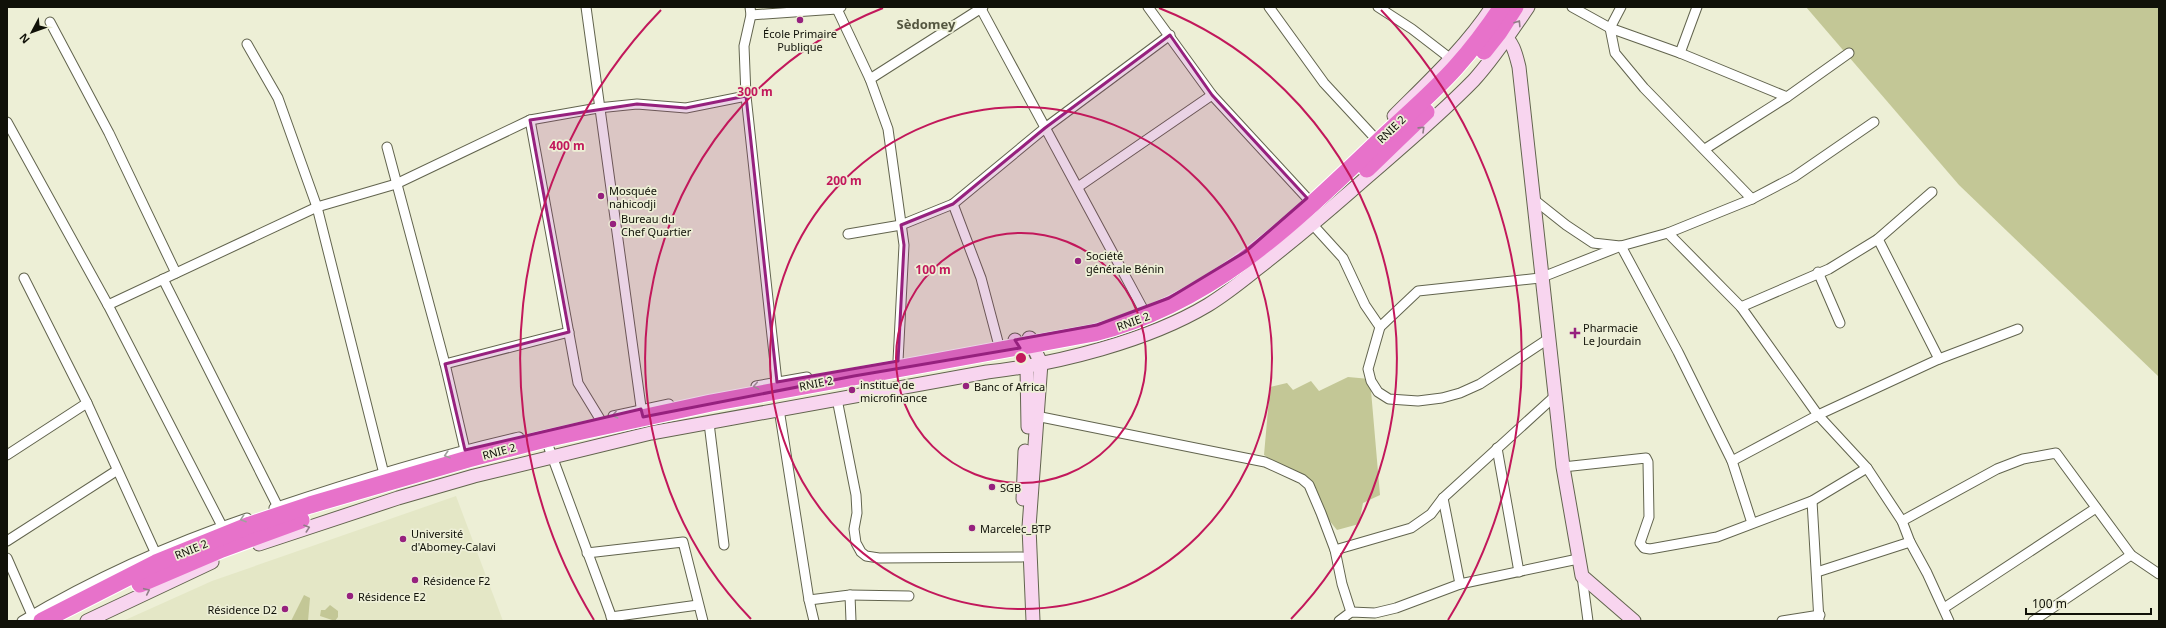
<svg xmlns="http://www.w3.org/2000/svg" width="2166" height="628" font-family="'Noto Sans',sans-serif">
  <rect width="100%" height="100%" fill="#edefd6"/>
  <path fill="#e4e7c6" d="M456,496L503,621H123L212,581Z"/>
  <g fill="#c3c796">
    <path d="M1806,7H2159V377L1959,185Z"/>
    <path d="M1348,377L1370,379L1380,495L1363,503L1359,524L1337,530L1324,514L1310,482L1264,455L1270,387L1287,383L1293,390L1311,381L1319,391Z"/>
    <path d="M304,595L310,598L308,621H291Z"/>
    <path d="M330,605L338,611V617L335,621L320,616L321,610H325Z"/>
  </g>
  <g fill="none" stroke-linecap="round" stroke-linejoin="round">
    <g stroke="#62644e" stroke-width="11">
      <g id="street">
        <path d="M586,7L642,414"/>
        <path d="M750,7L751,15L744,46L746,96L777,382"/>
        <path d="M980,7L1143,309"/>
        <path d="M1148,7L1212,95L1307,198"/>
        <path d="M1269,7L1324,83L1374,137"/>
        <path d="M1378,7L1412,29L1451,59"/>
        <path d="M1572,7L1610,28L1680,53L1787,97"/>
        <path d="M1621,7L1610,28L1615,53L1644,88L1752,199"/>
        <path d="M837,9L870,79L888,129L904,245L898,361"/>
        <path d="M751,15L837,9L841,7"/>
        <path d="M50,22L109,133L176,273"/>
        <path d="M247,44L278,98L317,207L384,474"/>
        <path d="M1680,53L1697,7"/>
        <path d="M870,79L983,7"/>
        <path d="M530,120L578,383L600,419"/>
        <path d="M7,122L108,305L222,526"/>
        <path d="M387,147L445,364L465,450"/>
        <path d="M1705,149L1787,97L1849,53"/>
        <path d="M1078,187L1212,95"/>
        <path d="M1532,198L1566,225L1593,243L1620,246"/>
        <path d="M953,204L981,278L998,342"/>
        <path d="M1313,225L1343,258L1365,305L1380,327"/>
        <path d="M1668,233L1741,307L1818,415L1867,468L1902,521L1910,542L1927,573L1949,621"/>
        <path d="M848,234L901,225L953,204L1045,128L1170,35"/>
        <path d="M1878,239L1939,359"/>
        <path d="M1621,246L1678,352L1732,461L1752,523"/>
        <path d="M1818,272L1840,323"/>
        <path d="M24,278L87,403L156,554"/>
        <path d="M163,279L278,507"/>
        <path d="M108,305L317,207L396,184L530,120L598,108L637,104L686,108L746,96"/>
        <path d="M1741,307L1829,269L1878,239L1932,192"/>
        <path d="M1548,339L1480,384L1460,393L1442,398L1418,401L1389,399L1378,392L1371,381L1368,369L1380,327L1418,291L1540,278L1621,246L1668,233L1752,199L1794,177L1874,122"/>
        <path d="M445,364L569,332"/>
        <path d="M756,386L807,377"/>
        <path d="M837,399L856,495L857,513L854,529L856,543L861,552L866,556L879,558L1022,557"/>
        <path d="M779,409L809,600L814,621"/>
        <path d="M613,416L669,404"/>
        <path d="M1036,416L1265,462L1302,479L1309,485L1321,513L1335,550L1342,584L1351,612"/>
        <path d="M709,423L724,545"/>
        <path d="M549,448L613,621"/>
        <path d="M1497,448L1519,572"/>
        <path d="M7,455L87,403"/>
        <path d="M1732,461L1818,415L1939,359L2018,329"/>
        <path d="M1563,467L1646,458L1648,462L1649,517L1640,543L1644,548L1650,549L1717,537L1812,501L1867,468"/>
        <path d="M1443,498L1460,584"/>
        <path d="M1812,501L1819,621"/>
        <path d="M274,508C354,481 436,456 519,437"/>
        <path d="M1902,521L1997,469L2023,459L2056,453L2131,555L2159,574"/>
        <path d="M7,541L116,471"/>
        <path d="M1335,550L1411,528L1431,514L1443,498L1555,396"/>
        <path d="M587,553L683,542L703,621"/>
        <path d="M7,558L32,615"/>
        <path d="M1817,572L1910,542"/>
        <path d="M1582,576L1588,621"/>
        <path d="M850,595L909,596"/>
        <path d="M809,600L850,595L851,621"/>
        <path d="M1944,608L2096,508"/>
        <path d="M611,617L698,605"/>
        <path d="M22,621C93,579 170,544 247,518"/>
        <path d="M1339,621L1351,612L1375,613L1396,608L1460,584L1578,559"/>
        <path d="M1782,621L1820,615"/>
        <path d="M2033,621L2131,555"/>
      </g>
    </g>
    <g stroke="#62644e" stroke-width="15">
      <g id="secondary">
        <path d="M1502,34C1513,41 1516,55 1519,67L1563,467L1582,576L1634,621"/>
        <path d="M1394,116C1428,82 1465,48 1492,7"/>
        <path d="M1030,338H1029L1041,363L1029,527L1033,621"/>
        <path d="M1015,340L1027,368L1028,427"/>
        <path d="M1023,499L1025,451"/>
        <path d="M259,544L398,498L474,476L651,433L987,372C1057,364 1148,341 1208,305C1226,294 1242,281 1257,269C1289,244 1320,218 1351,191C1392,155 1435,120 1474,80C1494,58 1511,32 1528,7"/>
        <path d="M87,621L212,562"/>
      </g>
    </g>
    <g stroke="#fff" stroke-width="19">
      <g id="highway">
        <path d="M1484,51L1499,32L1515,7"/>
        <path d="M1367,169L1426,112"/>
        <path d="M140,584L222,549L301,520"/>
        <path d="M42,621L156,563L250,525L310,505L468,459L545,439L711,403L1094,333C1212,303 1291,225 1377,143C1403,118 1432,94 1456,67C1473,48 1488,28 1502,7"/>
      </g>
    </g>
    <use href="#street" stroke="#fff" stroke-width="9"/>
    <use href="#secondary" stroke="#f8d5ef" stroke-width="13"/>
    <use href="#highway" stroke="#e772ca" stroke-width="17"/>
  </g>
  <defs><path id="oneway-chevron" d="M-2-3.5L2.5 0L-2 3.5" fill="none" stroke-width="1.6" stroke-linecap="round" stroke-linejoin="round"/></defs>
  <g stroke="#907d87">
    <use href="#oneway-chevron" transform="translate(1518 23) rotate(-57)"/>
    <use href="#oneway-chevron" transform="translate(1422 129) rotate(-44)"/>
    <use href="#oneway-chevron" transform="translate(307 528) rotate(-19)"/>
    <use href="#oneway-chevron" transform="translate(147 591) rotate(-25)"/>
  </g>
  <g stroke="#9fa09c">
    <use href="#oneway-chevron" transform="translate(756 386) rotate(169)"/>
    <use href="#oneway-chevron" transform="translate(615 415) rotate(167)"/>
    <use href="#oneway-chevron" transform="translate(447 455) rotate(163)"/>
    <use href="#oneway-chevron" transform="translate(243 519) rotate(161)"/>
  </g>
  <path fill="#96217e" fill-opacity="0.2" stroke="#96217e" stroke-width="3" stroke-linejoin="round" d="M1170,35L1212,95L1307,198L1245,252L1169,298L1097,325L1015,340L1020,348L854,376L643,417L641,409L465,450L445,364L569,332L530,120L637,104L686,108L746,96L777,382L898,361L904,245L901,225L953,204L1045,128Z"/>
  <g fill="none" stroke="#c2185b" stroke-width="2">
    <circle cx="1021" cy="358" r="125"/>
    <circle cx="1021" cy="358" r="251"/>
    <path d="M751 619A376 376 0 0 1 883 8M1159 8A376 376 0 0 1 1291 619"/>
    <path d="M594 620A501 501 0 0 1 661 10M1381 10A501 501 0 0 1 1448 620"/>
  </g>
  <g fill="#96217e" stroke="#edefd6" stroke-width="1.5">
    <circle cx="800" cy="20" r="4"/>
    <circle cx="601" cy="196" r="4"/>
    <circle cx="613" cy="224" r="4"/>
    <circle cx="1078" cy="261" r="4"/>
    <path d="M1573 327h4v4h4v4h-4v4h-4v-4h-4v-4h4z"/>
    <circle cx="966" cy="386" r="4"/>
    <circle cx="852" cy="390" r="4"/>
    <circle cx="992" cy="487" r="4"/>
    <circle cx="972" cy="528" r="4"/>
    <circle cx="403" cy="539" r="4"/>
    <circle cx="415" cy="580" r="4"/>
    <circle cx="350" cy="596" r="4"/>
    <circle cx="285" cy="609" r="4"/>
  </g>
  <g text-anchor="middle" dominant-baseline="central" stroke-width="3.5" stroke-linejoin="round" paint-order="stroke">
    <g font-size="11" fill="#101108" stroke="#edefd6" text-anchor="start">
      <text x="800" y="33" text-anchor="middle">École Primaire<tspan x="800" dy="13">Publique</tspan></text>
      <text x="609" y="190">Mosquée<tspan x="609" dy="13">nahicodji</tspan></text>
      <text x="621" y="218">Bureau du<tspan x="621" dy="13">Chef Quartier</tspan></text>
      <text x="1086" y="255">Société<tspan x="1086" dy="13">générale Bénin</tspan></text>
      <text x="1583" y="327">Pharmacie<tspan x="1583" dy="13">Le Jourdain</tspan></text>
      <text x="860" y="384">institue de<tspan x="860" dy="13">microfinance</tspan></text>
      <text x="974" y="386">Banc of Africa</text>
      <text x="1000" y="487">SGB</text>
      <text x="980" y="528">Marcelec_BTP</text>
      <text x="411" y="533">Université<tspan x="411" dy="13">d'Abomey-Calavi</tspan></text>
      <text x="423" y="580">Résidence F2</text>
      <text x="358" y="596">Résidence E2</text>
      <text x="277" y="609" text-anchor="end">Résidence D2</text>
    </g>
    <g font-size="11" fill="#101108" stroke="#edefd6">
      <text transform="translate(1391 129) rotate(-44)">RNIE 2</text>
      <text transform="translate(1133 321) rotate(-20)">RNIE 2</text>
      <text transform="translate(816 383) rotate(-11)">RNIE 2</text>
      <text transform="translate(499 451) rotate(-15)">RNIE 2</text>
      <text transform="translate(191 549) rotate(-22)">RNIE 2</text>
    </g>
    <g font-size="13" font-weight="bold" fill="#545640" stroke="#edefd6">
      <text x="926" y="24">Sèdomey</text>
    </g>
  </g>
  <circle cx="1021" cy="358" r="6" fill="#c2185b" stroke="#edefd6" stroke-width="2"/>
  <g font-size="12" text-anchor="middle" font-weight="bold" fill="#c2185b" stroke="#edefd6" stroke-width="3.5" stroke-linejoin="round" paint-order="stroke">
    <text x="755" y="96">300 m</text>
    <text x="567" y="150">400 m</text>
    <text x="844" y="185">200 m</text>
    <text x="933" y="274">100 m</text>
  </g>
  <rect width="2166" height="628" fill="none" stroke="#101108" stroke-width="16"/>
  <g transform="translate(32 32) rotate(229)" stroke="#edefd6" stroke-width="3" paint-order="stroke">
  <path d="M0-3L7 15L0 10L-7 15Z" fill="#101108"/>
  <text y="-6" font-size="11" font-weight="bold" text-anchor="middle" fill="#101108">N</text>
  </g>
  <path d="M2026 608v6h125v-6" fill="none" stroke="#101108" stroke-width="2"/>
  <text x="2032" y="608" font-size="12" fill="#101108" stroke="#edefd6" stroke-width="3" paint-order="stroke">100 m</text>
</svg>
